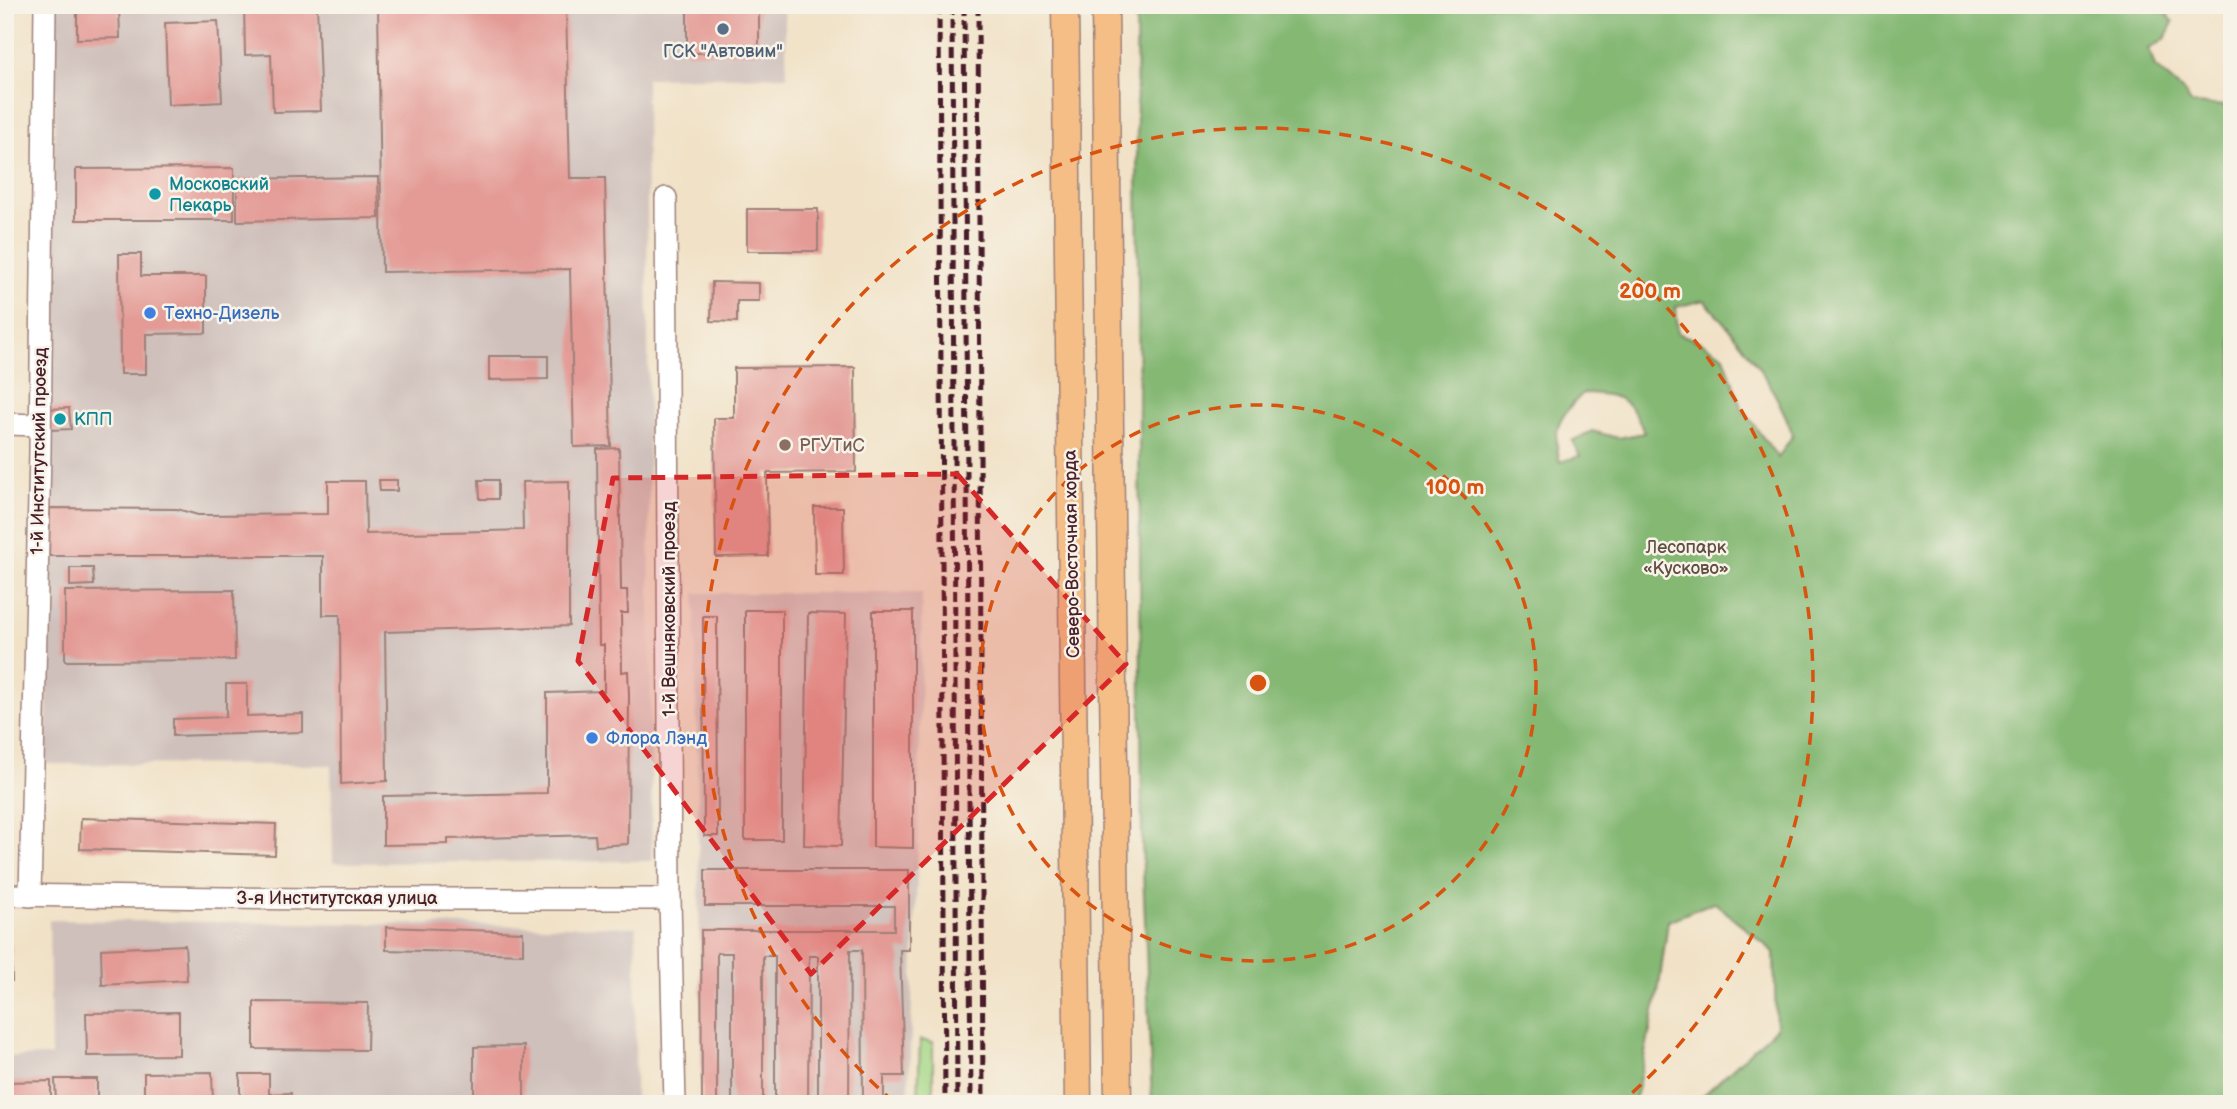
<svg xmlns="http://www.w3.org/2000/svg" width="2237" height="1109" font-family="'Balsamiq Sans',sans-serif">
  <rect width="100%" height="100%" fill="#f7f3e8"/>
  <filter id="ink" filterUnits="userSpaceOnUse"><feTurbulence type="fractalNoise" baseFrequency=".0143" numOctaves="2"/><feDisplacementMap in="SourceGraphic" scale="14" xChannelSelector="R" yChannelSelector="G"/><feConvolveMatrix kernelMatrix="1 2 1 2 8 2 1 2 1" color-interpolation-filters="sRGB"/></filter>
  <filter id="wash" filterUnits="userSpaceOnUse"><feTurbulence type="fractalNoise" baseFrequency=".00686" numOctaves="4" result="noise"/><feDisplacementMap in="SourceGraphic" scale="28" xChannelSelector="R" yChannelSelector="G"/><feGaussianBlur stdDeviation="1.57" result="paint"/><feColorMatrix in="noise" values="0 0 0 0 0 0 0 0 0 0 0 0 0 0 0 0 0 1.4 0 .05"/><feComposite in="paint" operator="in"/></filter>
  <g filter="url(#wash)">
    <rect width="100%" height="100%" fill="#f1e2c7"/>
    <g fill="#cfc0bb">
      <path d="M56,5H784L787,76L646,78L652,861L333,863L331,765L46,764Z"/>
      <path d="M695,593H922L918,849L908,1104H702Z"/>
      <path d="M49,920L636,927L635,1104H5V1057L51,1056Z"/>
    </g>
    <path fill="#a5d786" stroke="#787b58" stroke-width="2" d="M920,1040L933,1042V1104H918Z"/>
    <path fill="#84b873" stroke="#676c4f" stroke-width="2" fill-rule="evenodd" d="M1136,5L2162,6L2173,22L2165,39L2149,49L2155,67L2184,92L2192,104L2232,106V1104H1694L1776,1028L1774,952L1714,902L1668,921L1658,993L1634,1104H1152L1142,843ZM1704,300C1742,342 1774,381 1793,435L1778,458L1741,407L1724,356L1702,343L1678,333L1676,307ZM1583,393C1619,394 1631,398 1644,433L1618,438L1592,431L1572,441L1580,456L1560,462C1551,428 1559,418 1583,393Z"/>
    <g id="blocks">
      <g fill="#e49b96">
        <path d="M77,5H119L120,38L77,39Z"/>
        <path d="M244,5H317L321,111L273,112L271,54L245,55Z"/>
        <path d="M378,5H566L570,178H605L611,446L574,447L570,269L382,272Z"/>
        <rect x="687" y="5" width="72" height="48"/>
        <path d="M218,21L222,102L168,105L165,23Z"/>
        <path d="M234,168V220H76V169Z"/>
        <path d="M378,177L379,218L237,221V179Z"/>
        <rect x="747" y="209" width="71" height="42"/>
        <path d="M119,254H141V276H206V333L146,334V374H120Z"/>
        <path d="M712,282L759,283V301H737V322L711,321Z"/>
        <path d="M489,356H548V379L489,380Z"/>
        <path d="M855,367L856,472L767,473L768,556L716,557L714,418H734V368Z"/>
        <path d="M69,408L71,429L50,430L49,409Z"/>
        <path d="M619,448L621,590H627L628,613H621L622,672L628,671L629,695L628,844L596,846L595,835L448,839V844L383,845V796L547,793V693L604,691V645H599L597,449Z"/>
        <path d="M379,480H397V491H380Z"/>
        <path d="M479,480H498V499H480Z"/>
        <path d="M328,481H365L366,534L523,530L522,482L569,481V626L385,632L387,781L341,784L340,615H323V556H49L50,508L177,509L198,515L328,514Z"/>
        <path d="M814,507H843L844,575H815Z"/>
        <path d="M70,568H93L94,585L70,586Z"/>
        <path d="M234,590L235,660L65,661V591Z"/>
        <rect x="745" y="610" width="37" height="230"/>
        <path d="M873,611H913V848L873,847Z"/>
        <path d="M808,613L846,614L841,846L804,845Z"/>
        <path d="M703,616H717L718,836H704Z"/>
        <path d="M226,684H247V716L303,714V732L173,736V719L226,717Z"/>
        <path d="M81,818L276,824L275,855L80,849Z"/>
        <path d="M705,870H909V950H900L904,1076H884V1104H863L862,950H850L849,1104H818V956H809L808,1104H775V956H763V1104H732V953H717V1104H702L701,930H894V906H705Z"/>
        <path d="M386,927L523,932V954L386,950Z"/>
        <path d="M5,944H11L12,981H5Z"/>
        <path d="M185,945L187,980L102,985L101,949Z"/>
        <path d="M254,1002L368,1003L367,1050L254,1049Z"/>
        <path d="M179,1012V1055L87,1056L86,1013Z"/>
        <path d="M524,1046V1104H474V1047Z"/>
        <path d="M212,1072L213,1104H144V1073Z"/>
        <path d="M240,1074H269V1094L291,1093V1104H240Z"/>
        <path d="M55,1079H97V1104H56Z"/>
        <path d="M51,1081V1104H5V1082Z"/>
      </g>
    </g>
  </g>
  <g filter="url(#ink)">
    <use href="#blocks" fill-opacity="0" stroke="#9e8079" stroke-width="2"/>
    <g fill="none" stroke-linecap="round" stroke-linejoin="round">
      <g stroke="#9e8079" stroke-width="24">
        <g id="minor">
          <path d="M666,198L670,899L675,1104"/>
          <path d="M5,424L40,425"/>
          <path d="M5,895L311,899H670"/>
          <path d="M30,896L40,452L45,5"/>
        </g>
      </g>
      <g stroke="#9e8079" stroke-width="29">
        <g id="major">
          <path d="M1065,5L1078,1104"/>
          <path d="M1105,5L1118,1104"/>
        </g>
      </g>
      <use href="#minor" stroke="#fff" stroke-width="21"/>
      <use href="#major" stroke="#f5be86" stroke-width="26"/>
      <g stroke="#4a1f2b" stroke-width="5" stroke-dasharray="10 5" stroke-linecap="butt">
        <path d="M939,5L945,1104"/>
        <path d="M952,5L957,1104"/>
        <path d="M964,5L971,1104"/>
        <path d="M978,5L983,1104"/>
      </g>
    </g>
  </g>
  <path fill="#d62828" fill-opacity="0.2" stroke="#d62828" stroke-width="5" stroke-dasharray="14 9" stroke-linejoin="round" d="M957,474L1126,664L811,974L578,661L613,478Z"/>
  <g fill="none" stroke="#d8530f" stroke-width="3.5" stroke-dasharray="12 9">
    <circle cx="1258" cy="683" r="278"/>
    <path d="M894 1102A555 555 0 1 1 1622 1102"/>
  </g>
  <circle fill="#5c6f8a" stroke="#f7f3e8" stroke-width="2.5" cx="723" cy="29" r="7"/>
  <g fill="#0f9aa8" stroke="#f7f3e8" stroke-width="2.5">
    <circle cx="155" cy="194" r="7"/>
    <circle cx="60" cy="419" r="7"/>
  </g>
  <g fill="#3f7fe0" stroke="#f7f3e8" stroke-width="2.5">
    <circle cx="150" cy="313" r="7"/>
    <circle cx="592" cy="738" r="7"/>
  </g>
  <circle fill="#8d6e63" stroke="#f7f3e8" stroke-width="2.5" cx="785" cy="445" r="7"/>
  <g text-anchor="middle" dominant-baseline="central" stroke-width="5" stroke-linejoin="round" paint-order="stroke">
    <g font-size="18" fill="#4e5e75" stroke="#f7f3e8">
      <text x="723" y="51">ГСК "Автовим"</text>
    </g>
    <g font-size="18" fill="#0d838f" stroke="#f7f3e8" text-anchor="start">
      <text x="169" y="184">Московский<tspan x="169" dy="21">Пекарь</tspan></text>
      <text x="74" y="419">КПП</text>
    </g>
    <g font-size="18" fill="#366cbe" stroke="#f7f3e8" text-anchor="start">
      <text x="164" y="313">Техно-Дизель</text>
      <text x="606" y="738">Флора Лэнд</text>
    </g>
    <g font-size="18" fill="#785e54" stroke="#f7f3e8" text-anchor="start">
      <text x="799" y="445">РГУТиС</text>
    </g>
    <g font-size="18" fill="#4a1f2b" stroke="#f7f3e8">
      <text transform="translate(39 451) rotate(-89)">1-й Институтский проезд</text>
      <text transform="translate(1072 554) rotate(-91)">Северо-Восточная хорда</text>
      <text transform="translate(669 609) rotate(-90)">1-й Вешняковский проезд</text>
      <text x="337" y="898">3-я Институтская улица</text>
    </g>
    <g font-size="18" fill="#614d42" stroke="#f7f3e8">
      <text x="1686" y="547">Лесопарк<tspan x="1686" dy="21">«Кусково»</tspan></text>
    </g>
  </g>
  <circle cx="1258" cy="683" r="10" fill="#d8530f" stroke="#f7f3e8" stroke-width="3.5"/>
  <g font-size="21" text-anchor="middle" font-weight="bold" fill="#d8530f" stroke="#f7f3e8" stroke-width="5" stroke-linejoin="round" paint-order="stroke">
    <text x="1650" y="298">200 m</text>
    <text x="1455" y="494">100 m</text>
  </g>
  <rect width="2237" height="1109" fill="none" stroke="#f7f3e8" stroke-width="28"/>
</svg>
